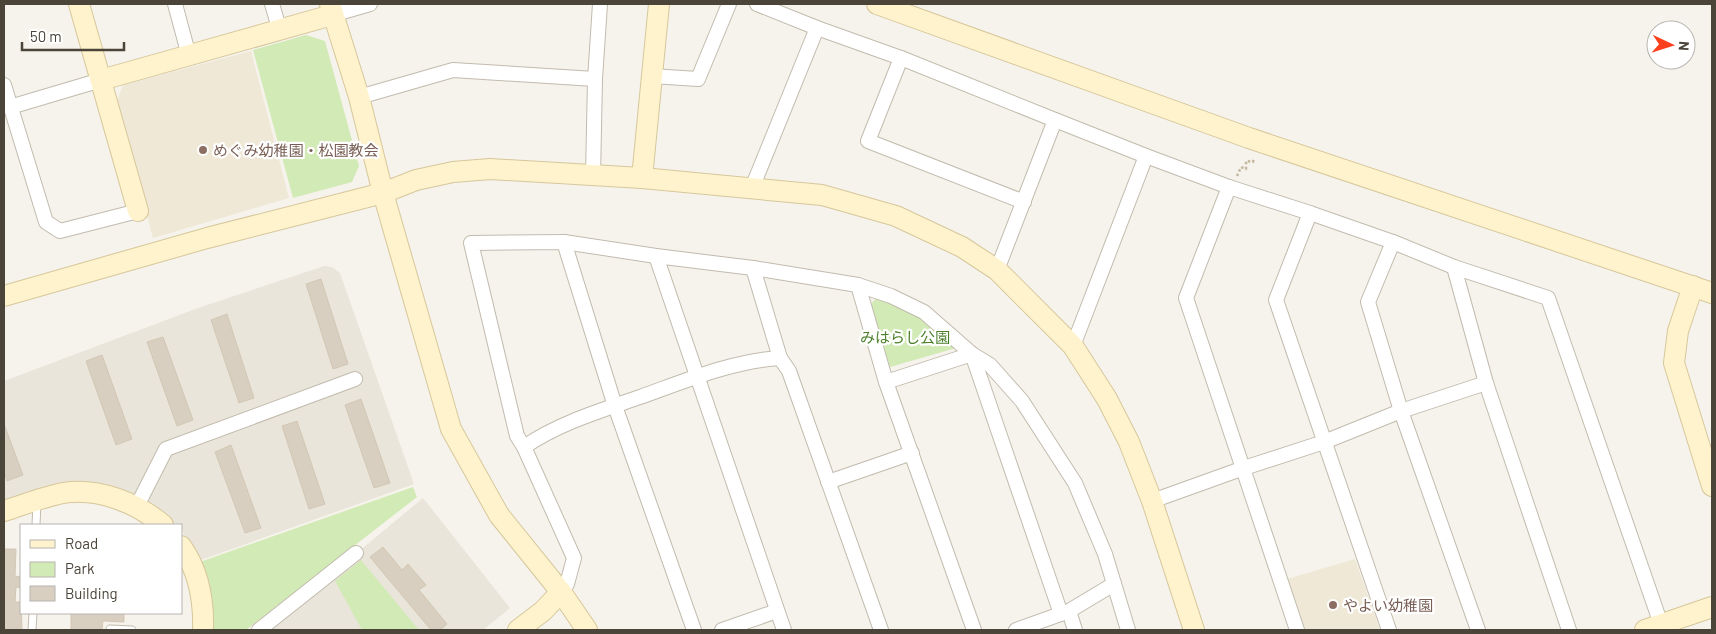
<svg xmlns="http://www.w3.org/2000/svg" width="1716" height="634" font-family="Barlow,'Noto Sans JP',sans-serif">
  <rect width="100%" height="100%" fill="#f6f3ec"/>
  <g fill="#eae5da">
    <path d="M324,266L332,267L340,273L414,484L201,560L181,529V525H176L148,503L128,492L98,484L71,482L47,487L4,501V381L198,308Z"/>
    <path d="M423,498L510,608L483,630H264Z"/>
  </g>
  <g fill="#efe8d6">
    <path d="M251,51L289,198L153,238L117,101L123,85Z"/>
    <path d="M1355,559L1380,630H1302L1287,579Z"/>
  </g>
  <g fill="#d2eab5">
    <path d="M306,35L325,41L359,166L352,182L293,198L253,50Z"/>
    <path d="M878,296L916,315L956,348L890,367L870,305Z"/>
    <path d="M413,487L417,497L246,630H211C213,605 210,586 200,562Z"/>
    <path d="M361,560L419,630H362L335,581Z"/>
  </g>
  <g fill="#d8cfc1" stroke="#d3c7b4">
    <path d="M321,279L348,364L333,369L306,284Z"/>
    <path d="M227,314L254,398L239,403L211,320Z"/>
    <path d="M163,337L193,420L177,426L147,342Z"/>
    <path d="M102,355L132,439L116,445L86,361Z"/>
    <path d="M361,399L390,483L374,488L345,405Z"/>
    <path d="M297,421L325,504L309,509L282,426Z"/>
    <path d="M4,424L23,475L7,481L4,472Z"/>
    <path d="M231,445L261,528L245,533L215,452Z"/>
    <path d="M383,547L402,570L408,564L426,585L419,590L447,624L440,630H431L370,557Z"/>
    <path d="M4,549H16L15,576L21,577V588L16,587L15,602H21L22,630H4Z"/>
    <path d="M71,613H124V622L103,621L102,630H71Z"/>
  </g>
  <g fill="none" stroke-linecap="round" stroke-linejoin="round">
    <g stroke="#c2bbae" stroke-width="9">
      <g id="lane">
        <path d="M36,525L37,503"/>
        <path d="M110,629L132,630"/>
        <path d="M32,630L33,613"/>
      </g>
    </g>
    <g stroke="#c2bbae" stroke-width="16">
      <g id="street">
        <path d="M175,4L189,56"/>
        <path d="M272,4L280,31"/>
        <path d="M332,15L370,4"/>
        <path d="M817,28L901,58"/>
        <path d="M651,76L698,79L729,4"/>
        <path d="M4,85L46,222L60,231L138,211"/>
        <path d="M359,97L453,70L595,79L600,4"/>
        <path d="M10,107L101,80"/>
        <path d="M1055,120L1146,156"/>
        <path d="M593,176L595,79"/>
        <path d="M1229,187L1310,213"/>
        <path d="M752,188L817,28L757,4"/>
        <path d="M564,242L656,256"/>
        <path d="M1393,242L1454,267"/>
        <path d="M753,268L858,285L891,296L924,312L972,354L990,365L1022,401L1075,483L1105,554L1128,630"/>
        <path d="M997,270L1055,120L901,58L868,141L1024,202"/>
        <path d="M858,285L886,382L974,630"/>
        <path d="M1073,346L1146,156L1229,187L1186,298L1297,630"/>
        <path d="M780,358L753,268L656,256L784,630"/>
        <path d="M886,382L972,354L1061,614"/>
        <path d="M524,447L517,436L471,243L564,242L615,406L694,630"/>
        <path d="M828,482L912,453"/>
        <path d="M1152,501L1244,468L1324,442L1401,411L1486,383"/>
        <path d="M137,506L166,449L355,379"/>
        <path d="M561,592L567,584L574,558L524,447C559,423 600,411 640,397C685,381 732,361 780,358L789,371L881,630"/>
        <path d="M1069,611L1114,584"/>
        <path d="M259,630L356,553"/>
        <path d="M722,630L777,611"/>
        <path d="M1016,630L1069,611L1075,630"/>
        <path d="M1389,630L1276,300L1310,213L1393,242L1368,302L1401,411L1478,630"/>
        <path d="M1569,630L1486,383L1454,267L1548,298L1663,630"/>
      </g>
    </g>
    <g stroke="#d6c79b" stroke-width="22">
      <g id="secondary">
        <path d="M79,4L138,211"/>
        <path d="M330,4L359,97L383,193L451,429L499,515L561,592L587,630"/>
        <path d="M877,4L1249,138L1712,293"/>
        <path d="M101,80L332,15"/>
        <path d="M642,178L659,4"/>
        <path d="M1693,286L1678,331L1674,363L1712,486"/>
        <path d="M4,296L207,238L383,193L416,180L453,172L490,169L642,178L822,195L896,216L962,247L997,270L1073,346L1107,399L1129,442L1152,501L1194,630"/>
        <path d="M4,511C23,505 43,497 63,493C98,487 137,503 163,525"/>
        <path d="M181,546C199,571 204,600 203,630"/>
        <path d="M518,630L543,611L561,592"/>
        <path d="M1645,630L1712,607"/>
      </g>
    </g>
    <path stroke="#c4b79f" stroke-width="2.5" stroke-dasharray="2.5 2.5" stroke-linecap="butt" d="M1237,176L1241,167L1246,169V161L1253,162L1254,158"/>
    <use href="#lane" stroke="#fff" stroke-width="7"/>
    <use href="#street" stroke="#fff" stroke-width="14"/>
    <use href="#secondary" stroke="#fff3cd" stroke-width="20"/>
  </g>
  <g fill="#8d6e63" stroke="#fff" stroke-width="2">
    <circle cx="203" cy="150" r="5"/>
    <circle cx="1333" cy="605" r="5"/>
  </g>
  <g text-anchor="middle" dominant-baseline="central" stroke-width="4.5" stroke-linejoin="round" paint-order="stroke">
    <g font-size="15" fill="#785e54" stroke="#fff" text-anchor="start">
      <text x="213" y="150">めぐみ幼稚園・松園教会</text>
      <text x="1343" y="605">やよい幼稚園</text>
    </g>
    <g font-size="15" fill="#4a7f2a" stroke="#fff">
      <text x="905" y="337">みはらし公園</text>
    </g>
  </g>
  <rect width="1716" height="634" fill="none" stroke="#4b4439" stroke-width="10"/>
  <rect x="20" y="524" width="162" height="90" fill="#ffffff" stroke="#b7b4b0"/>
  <rect x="30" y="540" width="25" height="8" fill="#fff3cd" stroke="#b7b4b0"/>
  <text x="65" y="549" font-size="15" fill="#4b4439">Road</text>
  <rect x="30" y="562" width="25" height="15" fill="#d2eab5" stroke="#b7b4b0"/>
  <text x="65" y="574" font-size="15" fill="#4b4439">Park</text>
  <rect x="30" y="586" width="25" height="15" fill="#d8cfc1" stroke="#b7b4b0"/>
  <text x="65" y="599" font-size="15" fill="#4b4439">Building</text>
  <g transform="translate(1671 45) rotate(94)"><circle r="24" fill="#ffffff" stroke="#b7b4b0"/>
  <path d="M0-4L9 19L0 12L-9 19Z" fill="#fc3f1d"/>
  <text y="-8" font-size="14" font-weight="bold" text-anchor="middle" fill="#4b4439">N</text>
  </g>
  <path d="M22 42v8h102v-8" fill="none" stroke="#4b4439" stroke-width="2.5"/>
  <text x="30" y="42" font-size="15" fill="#4b4439" stroke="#ffffff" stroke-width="4" paint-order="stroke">50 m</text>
</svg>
